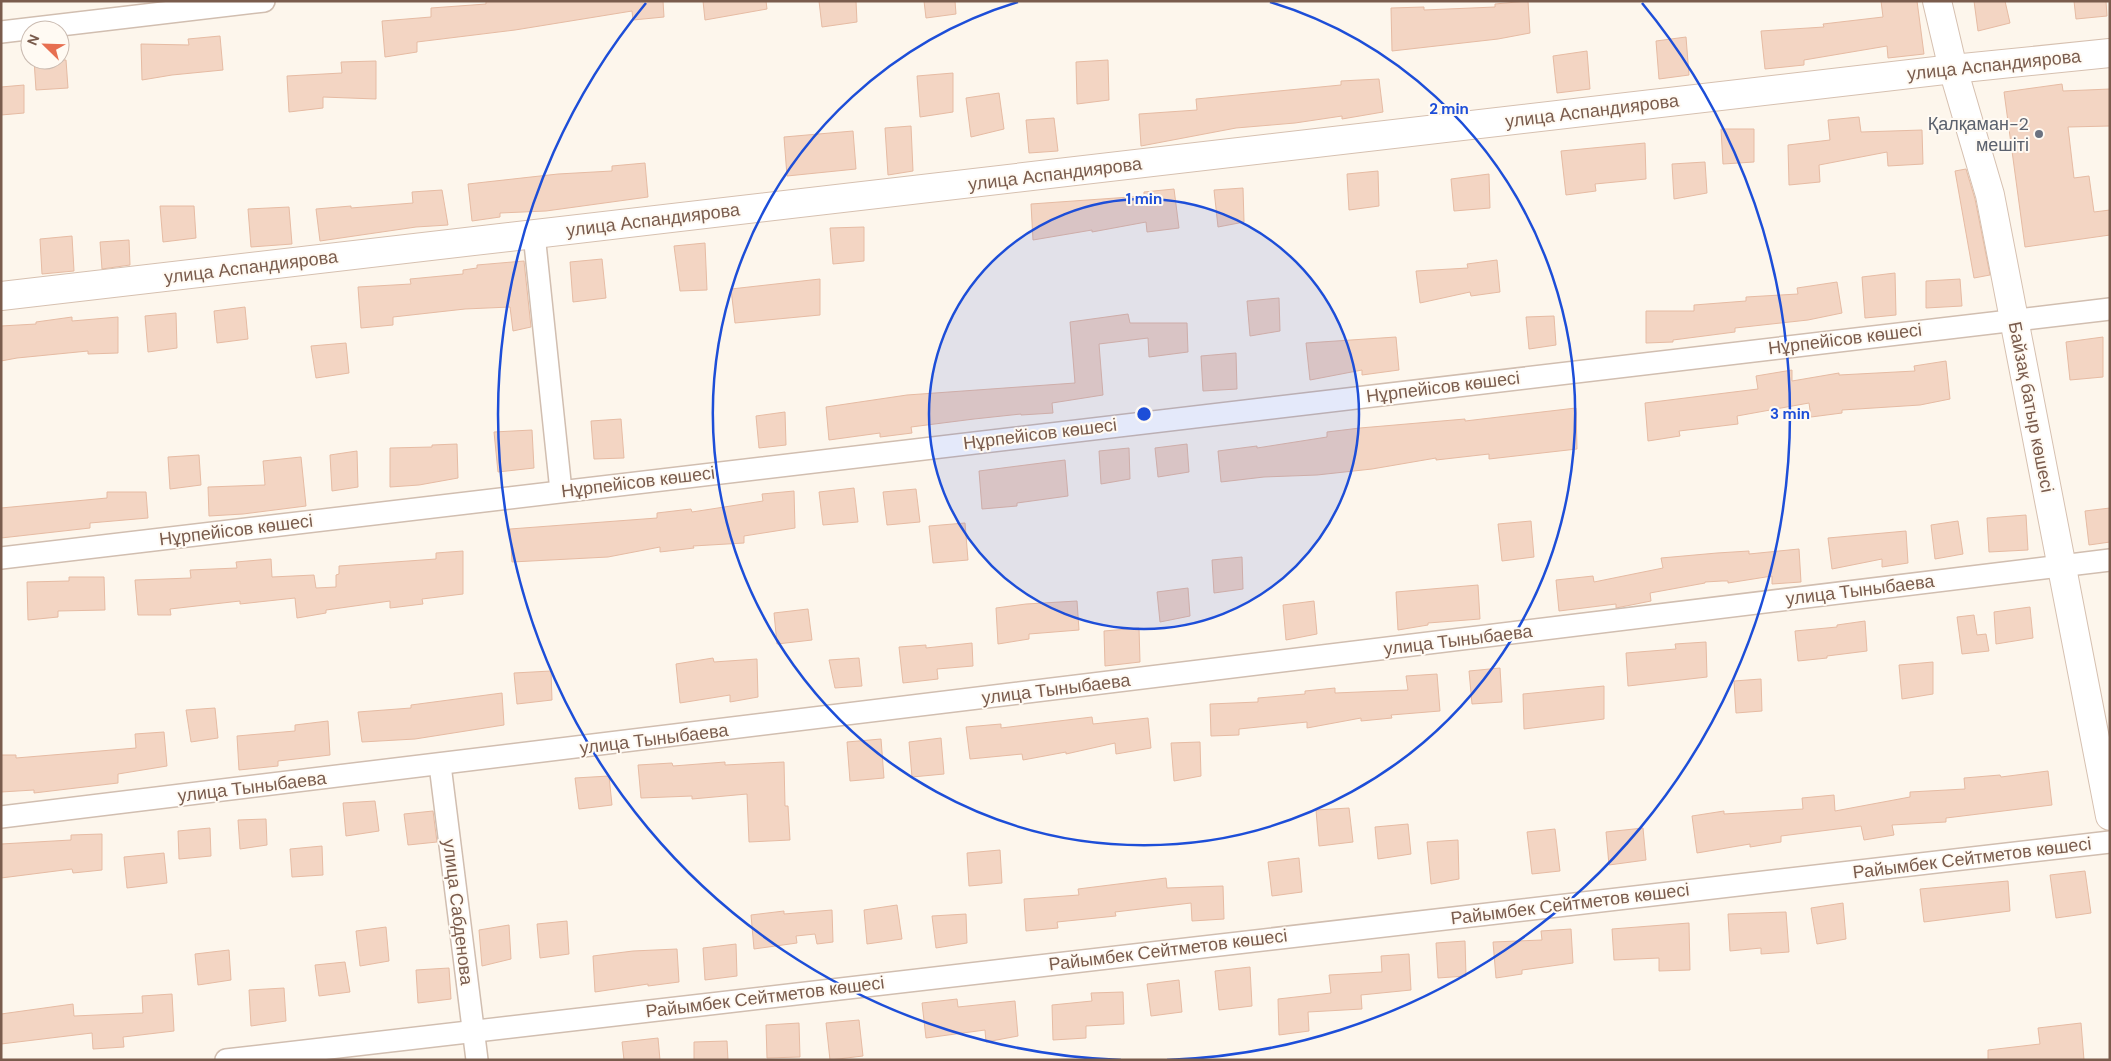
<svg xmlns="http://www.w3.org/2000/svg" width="2111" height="1061" font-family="'DM Sans',sans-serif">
  <rect width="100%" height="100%" fill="#fdf6ec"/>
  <g fill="#f3d5c3" stroke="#e6bba3">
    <path d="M486,1H663L664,17L633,20L632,11L515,30L417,42V52L385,57L382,21L431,17V8L486,4Z"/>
    <path d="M703,1H766L767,9L705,20Z"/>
    <path d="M819,1H856L857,22L822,27Z"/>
    <path d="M924,1H955L956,14L926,18Z"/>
    <path d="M1528,1L1530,33L1498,39L1392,51L1391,8L1424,7V10L1495,7V4Z"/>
    <path d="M1881,1H1917L1924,54L1888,58L1887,46L1804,60V65L1765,69L1761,31L1824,27L1823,24L1883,17Z"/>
    <path d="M1974,1H2005L2010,23L1978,31Z"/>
    <path d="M2074,1H2106L2107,16L2076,19Z"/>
    <path d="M220,36L223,70L172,75L142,80L141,44L189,45L188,39Z"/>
    <path d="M1686,37L1689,75L1659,79L1656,41Z"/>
    <path d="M1587,51L1590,89L1557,93L1553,56Z"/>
    <path d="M34,60H66L68,88L36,90Z"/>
    <path d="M1108,60L1109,100L1077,104L1076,62Z"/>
    <path d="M376,61V99L323,97V108L289,112L287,76L342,73L341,62Z"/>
    <path d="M953,73V112L920,117L917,76Z"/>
    <path d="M1379,79L1383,112L1342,119V116L1295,123L1236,128L1141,146L1139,114L1197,110L1196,99L1341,85V81Z"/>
    <path d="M2062,84L2063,91L2110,89V126L2068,127L2074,178L2089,176L2094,212L2110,210V235L2025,247L2004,92Z"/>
    <path d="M24,85V113L1,115V87Z"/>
    <path d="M999,93L1004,129L971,137L966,98Z"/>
    <path d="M1859,117L1861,132L1922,130L1923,164L1888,166L1887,152L1819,165L1820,182L1789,185L1788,145L1830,140L1828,120Z"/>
    <path d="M1054,118L1058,151L1029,153L1026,120Z"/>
    <path d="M911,126L913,171L888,175L885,128Z"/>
    <path d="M1721,129H1754V162L1723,164Z"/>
    <path d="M853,131L856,169L787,176L784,137Z"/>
    <path d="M1645,143L1646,179L1595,184L1596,191L1566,195L1561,151Z"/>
    <path d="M1705,162L1707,193L1674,199L1672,164Z"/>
    <path d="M645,163L648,197L546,211L500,213V217L472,221L468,184L558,174L612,171V166Z"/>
    <path d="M1966,169L1975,199L1990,275L1974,278L1955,171Z"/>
    <path d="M1378,171L1379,206L1349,210L1347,174Z"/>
    <path d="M1489,174L1490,208L1454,211L1451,179Z"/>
    <path d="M1243,188L1244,222L1218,227L1214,190Z"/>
    <path d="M1174,189L1179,228L1147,232L1146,222L1092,232V230L1033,240L1031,204L1144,196V192Z"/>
    <path d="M442,190L448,225L416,227L320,241L316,209L351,206V208L413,203L412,192Z"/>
    <path d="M160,206H194L196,238L163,242Z"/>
    <path d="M289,207L292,244L251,247L248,209Z"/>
    <path d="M864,227V261L833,264L830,228Z"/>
    <path d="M72,236L74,271L42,274L40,239Z"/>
    <path d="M129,240L130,265L102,269L100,242Z"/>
    <path d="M705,243L707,290L680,291L674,246Z"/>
    <path d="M602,259L606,298L573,302L570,262Z"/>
    <path d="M1497,260L1500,292L1471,296L1470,292L1420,303L1416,271L1468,268L1467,264Z"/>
    <path d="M524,261L531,327L513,331L510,307L465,309L393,317V325L361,328L358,287L411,284L410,279L463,274V270L477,268V265Z"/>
    <path d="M1895,273L1896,315L1865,318L1862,277Z"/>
    <path d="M820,279V315L735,323L731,289Z"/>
    <path d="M1960,279L1962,306L1926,308V281Z"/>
    <path d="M1837,282L1842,313L1808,320L1735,328V332L1673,340V342L1646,343V311H1694V305L1746,301V297L1798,294L1797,288Z"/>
    <path d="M1279,298L1280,331L1250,336L1247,301Z"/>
    <path d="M245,307L248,339L217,343L214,311Z"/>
    <path d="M176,313L177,348L148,352L145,316Z"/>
    <path d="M1128,314L1130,323H1187L1188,352L1149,357L1148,338L1099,344L1103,395L1052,403L1053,413L1021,415V414L974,419L911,427L912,433L880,437V433L829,440L826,407L907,395L1075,383L1070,322Z"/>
    <path d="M1554,316L1556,345L1529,349L1526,317Z"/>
    <path d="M72,317V321L118,317V353L88,354V351L17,358L1,361V326L36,324V322Z"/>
    <path d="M1396,337L1399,370L1362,375V370L1310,380L1306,343Z"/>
    <path d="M2103,337V377L2070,380L2066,342Z"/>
    <path d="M346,343L349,373L316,378L311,346Z"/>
    <path d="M1236,353L1237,389L1203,391L1201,356Z"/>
    <path d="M1946,361L1950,399L1920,405L1842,410V413L1811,417L1809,403L1737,416L1738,424L1679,431L1680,436L1648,441L1645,403L1758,389L1756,376L1792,370V381L1839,373V375L1915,371L1914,366Z"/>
    <path d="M1576,408L1577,449L1489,459V454L1436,460V458L1372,469L1317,475L1264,477L1221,482L1218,451L1257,446V448L1327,437V432L1360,428L1465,419V421Z"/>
    <path d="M785,412L786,445L759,448L756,416Z"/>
    <path d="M621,419L624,458L594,459L591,421Z"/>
    <path d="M532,430L534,468L498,472L494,432Z"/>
    <path d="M457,444L458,478L419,485L390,487V448L432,447V445Z"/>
    <path d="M1187,444L1189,472L1158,477L1155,448Z"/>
    <path d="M1129,448L1130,479L1101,484L1099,451Z"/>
    <path d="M357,451L358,487L332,491L330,455Z"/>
    <path d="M199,455L201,485L170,489L168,457Z"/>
    <path d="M301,457L306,506L243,514L209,516L208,487L265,485L263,461Z"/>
    <path d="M1065,460L1068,496L1017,503V506L982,509L979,471Z"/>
    <path d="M854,488L858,522L823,525L819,492Z"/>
    <path d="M916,489L920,522L887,525L883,492Z"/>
    <path d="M794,491L795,528L744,536V543L693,546L694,548L660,552V547L608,557L512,562L510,529L657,518V513L691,509L692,512L763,501L762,494Z"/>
    <path d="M107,492H146L148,518L90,523V528L1,538V508L107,498Z"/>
    <path d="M2110,508V542L2089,545L2085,511Z"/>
    <path d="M2026,515L2028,550L1989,552L1987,518Z"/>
    <path d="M1531,521L1534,557L1502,561L1498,524Z"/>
    <path d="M1958,521L1963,554L1935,559L1931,525Z"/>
    <path d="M965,523L968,560L933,563L929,526Z"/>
    <path d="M1906,531L1908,563L1882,567V559L1832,569L1828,538Z"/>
    <path d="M1799,549L1801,582L1772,584V576L1728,583V581H1722L1705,582V583L1650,593L1651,601L1616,608V604L1559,611L1556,580L1593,576L1594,582L1663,568L1661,558L1717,553L1749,551V554Z"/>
    <path d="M463,551V594L422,599L423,604L390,608V601L326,610V613L297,618L295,598L240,604V601L170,609L171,615H138L135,580L191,578L190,570L237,568L236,562L271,559L272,577L314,575L316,588L336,587V575L339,574V566L436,559V553Z"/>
    <path d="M1242,557L1243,589L1214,593L1212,560Z"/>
    <path d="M69,577H104L105,610L58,611V617L28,620L27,582L69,581Z"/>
    <path d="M1478,585L1480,619L1428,623V625L1398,630L1396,592Z"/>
    <path d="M1188,588L1190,616L1160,622L1157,592Z"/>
    <path d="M1077,601L1079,630L1029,634V639L998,644L996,608L1026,604Z"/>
    <path d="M1314,601L1317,634L1286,640L1283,605Z"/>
    <path d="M2030,607L2033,638L1996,644L1994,612Z"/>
    <path d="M808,609L812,640L777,644L774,613Z"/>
    <path d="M1974,615L1977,635L1986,634L1989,651L1962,654L1957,617Z"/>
    <path d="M1865,621L1867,651L1827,656V658L1798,661L1795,631L1837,627V625Z"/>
    <path d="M1139,628L1140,662L1105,666L1104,631Z"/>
    <path d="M1706,642L1707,677L1628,686L1626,653L1676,649L1675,644Z"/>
    <path d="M972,643L973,666L937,669L938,679L903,683L899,647L926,645V648Z"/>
    <path d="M713,658L714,662L757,659L758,697L730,702V695L680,703L676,664Z"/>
    <path d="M859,658L862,686L835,688L829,660Z"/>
    <path d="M1933,662V694L1902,699L1899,665Z"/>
    <path d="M1500,668L1502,702L1472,704L1469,671Z"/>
    <path d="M551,671L552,700L517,704L514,673Z"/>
    <path d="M1437,674L1440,711L1391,715L1392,718L1361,721V718L1307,728V722L1239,729V735L1211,736L1210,704L1258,702V698L1305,694V691L1335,688V693L1408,690L1406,676Z"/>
    <path d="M1761,679L1762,711L1736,713L1734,681Z"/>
    <path d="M1604,686V719L1524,729L1523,694Z"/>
    <path d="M502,693L504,725L415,739L362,742L358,712L411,708V705Z"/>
    <path d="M215,708L218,738L191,742L186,710Z"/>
    <path d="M1092,717L1093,724L1148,718L1151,748L1116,754L1115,743L1066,754V752L1023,760L1022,754L970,759L966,727L1001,724V728Z"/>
    <path d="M328,721L330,755L278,761V766L239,770L237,736L295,731V725Z"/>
    <path d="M164,732L167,766L118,774V783L34,793V790L1,792V755H16V758L136,748L135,734Z"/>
    <path d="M941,738L944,774L912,777L909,742Z"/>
    <path d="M881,739L884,778L850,781L847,742Z"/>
    <path d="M1200,742L1201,776L1174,781L1171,743Z"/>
    <path d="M725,762V765L784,762L785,806H788L790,840L749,842L747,794L692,799V796L641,798L638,765L672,763L673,766Z"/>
    <path d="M2048,771L2052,805L1946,818V822L1892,825L1894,835L1864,840L1861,826L1781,836V842L1750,847V844L1697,853L1692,816L1724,811V814L1803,809L1802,798L1834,795L1835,811L1910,797V792L1965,789L1964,778L2000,775L2001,777Z"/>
    <path d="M609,776L612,805L579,809L575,778Z"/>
    <path d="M375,801L379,831L346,836L343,803Z"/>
    <path d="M1349,808L1353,842L1319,846L1316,810Z"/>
    <path d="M433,811L437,842L408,845L404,814Z"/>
    <path d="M266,819L267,845L240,849L238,820Z"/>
    <path d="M1408,824L1411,854L1378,859L1375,827Z"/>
    <path d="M210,828L211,856L179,859L178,831Z"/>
    <path d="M1643,828L1646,860L1609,865L1606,832Z"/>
    <path d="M1555,829L1560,871L1532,874L1527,832Z"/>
    <path d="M102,834V870L73,873L72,869L1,878V844L71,840V835Z"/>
    <path d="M1458,840L1459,879L1431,884L1427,842Z"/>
    <path d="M322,846L323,875L292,877L290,849Z"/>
    <path d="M1000,850L1002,883L969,886L967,853Z"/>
    <path d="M164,853L167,883L127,888L124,857Z"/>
    <path d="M1299,858L1302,892L1272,896L1268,862Z"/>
    <path d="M2085,871L2091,913L2056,918L2050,875Z"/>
    <path d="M1166,878L1167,888L1223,886L1224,919L1192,921L1191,903L1115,912L1116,916L1057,922L1058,928L1026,931L1024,899L1079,895L1078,889Z"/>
    <path d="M2008,881L2010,911L1924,922L1920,889Z"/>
    <path d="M1843,903L1846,939L1817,944L1811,908Z"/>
    <path d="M897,905L902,939L867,944L864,910Z"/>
    <path d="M832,910L833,942L817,944L815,934L796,936L797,943L754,949L751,915L784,911V914Z"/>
    <path d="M1786,912L1789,952L1761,954V948L1730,951L1728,914Z"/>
    <path d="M966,914L967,943L936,948L932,916Z"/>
    <path d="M567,921L569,954L540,958L537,924Z"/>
    <path d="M1689,923L1690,970L1659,971V958L1614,960L1612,929Z"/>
    <path d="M509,925L511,959L482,966L479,930Z"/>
    <path d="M386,927L389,961L360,966L356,931Z"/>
    <path d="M1571,929L1573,963L1522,970V974L1496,978L1493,942L1542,940L1541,931Z"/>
    <path d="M1465,941L1466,976L1438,978L1436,943Z"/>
    <path d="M736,944L737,976L705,980L703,948Z"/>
    <path d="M677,949L679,982L648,986V984L595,992L593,956L633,951Z"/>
    <path d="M229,950L231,980L198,985L195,954Z"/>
    <path d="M1409,954L1411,990L1361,995L1362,1009L1308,1012L1309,1031L1279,1035L1278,999L1331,993L1329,975L1382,972L1381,956Z"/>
    <path d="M345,962L350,992L319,996L315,965Z"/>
    <path d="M1250,967L1252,1006L1219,1010L1215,971Z"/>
    <path d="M449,968L451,999L418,1003L416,970Z"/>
    <path d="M1179,980L1182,1012L1151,1016L1147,984Z"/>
    <path d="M284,988L286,1021L251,1026L249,990Z"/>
    <path d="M1123,992L1124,1024L1086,1026V1038L1053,1040L1052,1005L1092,1001L1091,993Z"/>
    <path d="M172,994L174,1031L123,1037L124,1047L93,1049L92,1033L1,1044V1014L73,1004L74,1016L143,1013L142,996Z"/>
    <path d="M957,999L958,1007L1015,1001L1018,1036L986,1042L985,1030L926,1038L922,1003Z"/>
    <path d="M859,1020L863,1056L830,1060L826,1023Z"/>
    <path d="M799,1023L800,1057L767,1058L766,1025Z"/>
    <path d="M2081,1023L2084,1060H1988V1050L2040,1044L2038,1028Z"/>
    <path d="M658,1038L660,1060H624L622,1042Z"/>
    <path d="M727,1041L728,1060H694V1042Z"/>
  </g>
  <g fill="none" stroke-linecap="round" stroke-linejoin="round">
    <g stroke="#d1beb0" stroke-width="24">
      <g id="street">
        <path d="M1,32L264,1"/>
        <path d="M534,234L561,491"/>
        <path d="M1,558L2110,309"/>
        <path d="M440,765L477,1060"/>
        <path d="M1,817L2110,560"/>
        <path d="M226,1060L2110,842"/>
      </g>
    </g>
    <g stroke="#d6c0b0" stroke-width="30">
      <g id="secondary">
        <path d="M1937,1L1953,69L1990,195L2110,816"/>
        <path d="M1,296L1953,69L2110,53"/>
      </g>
    </g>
    <use href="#street" stroke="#fff" stroke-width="21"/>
    <use href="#secondary" stroke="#fff" stroke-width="28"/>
  </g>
  <circle cx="1144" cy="414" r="215" fill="#1d4ed8" fill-opacity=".12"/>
  <g fill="none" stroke="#1d4ed8" stroke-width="2.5">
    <circle cx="1144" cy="414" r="215"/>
    <path d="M1270 2A431 431 0 1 1 1018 2"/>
    <path d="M1121 1060A646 646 0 0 1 646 3M1642 3A646 646 0 0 1 1167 1060"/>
  </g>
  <circle fill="#6b7280" stroke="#fffaf3" stroke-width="2" cx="2039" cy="134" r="5"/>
  <g text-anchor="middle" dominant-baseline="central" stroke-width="4" stroke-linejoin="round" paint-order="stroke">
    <g font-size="18" fill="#7a5c4d" stroke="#fffaf3">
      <text transform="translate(1994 65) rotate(-6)">улица Аспандиярова</text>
      <text transform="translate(1592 111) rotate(-7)">улица Аспандиярова</text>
      <text transform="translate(1055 174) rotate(-7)">улица Аспандиярова</text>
      <text transform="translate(653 220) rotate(-7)">улица Аспандиярова</text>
      <text transform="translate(251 267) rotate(-7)">улица Аспандиярова</text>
      <text transform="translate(1845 339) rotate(-7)">Нұрпейісов көшесі</text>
      <text transform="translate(1443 387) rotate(-7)">Нұрпейісов көшесі</text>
      <text transform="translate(2031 407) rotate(79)">Байзақ батыр көшесі</text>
      <text transform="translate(1040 434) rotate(-7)">Нұрпейісов көшесі</text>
      <text transform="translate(638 482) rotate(-7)">Нұрпейісов көшесі</text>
      <text transform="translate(236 530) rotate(-7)">Нұрпейісов көшесі</text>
      <text transform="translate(1860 590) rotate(-7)">улица Тыныбаева</text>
      <text transform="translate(1458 640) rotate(-7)">улица Тыныбаева</text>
      <text transform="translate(1056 689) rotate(-7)">улица Тыныбаева</text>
      <text transform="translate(654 739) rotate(-7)">улица Тыныбаева</text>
      <text transform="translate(252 787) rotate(-7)">улица Тыныбаева</text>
      <text transform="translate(1972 858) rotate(-7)">Райымбек Сейтметов көшесі</text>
      <text transform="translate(1570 904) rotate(-7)">Райымбек Сейтметов көшесі</text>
      <text transform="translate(458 912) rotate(83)">улица Сабденова</text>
      <text transform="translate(1168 950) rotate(-7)">Райымбек Сейтметов көшесі</text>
      <text transform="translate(765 997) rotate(-7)">Райымбек Сейтметов көшесі</text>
    </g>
    <g font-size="18" fill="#5b616d" stroke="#fffaf3" text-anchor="end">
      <text x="2029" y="124">Қалқаман-2<tspan x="2029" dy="21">мешіті</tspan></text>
    </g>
  </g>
  <circle cx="1144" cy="414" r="8" fill="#1d4ed8" stroke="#fffaf3" stroke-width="2.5"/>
  <g font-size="15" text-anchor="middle" font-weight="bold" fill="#1d4ed8" stroke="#fffaf3" stroke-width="4" stroke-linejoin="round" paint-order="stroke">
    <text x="1449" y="114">2 min</text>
    <text x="1144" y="204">1 min</text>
    <text x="1790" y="419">3 min</text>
  </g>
  <rect width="2111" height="1061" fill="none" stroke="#7a5c4d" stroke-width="5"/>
  <g transform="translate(45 45) rotate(293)"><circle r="24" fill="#fffaf3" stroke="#cabbb1"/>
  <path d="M0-4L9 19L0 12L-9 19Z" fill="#e76f51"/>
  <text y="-8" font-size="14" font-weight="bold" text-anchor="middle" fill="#7a5c4d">N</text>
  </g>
</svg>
